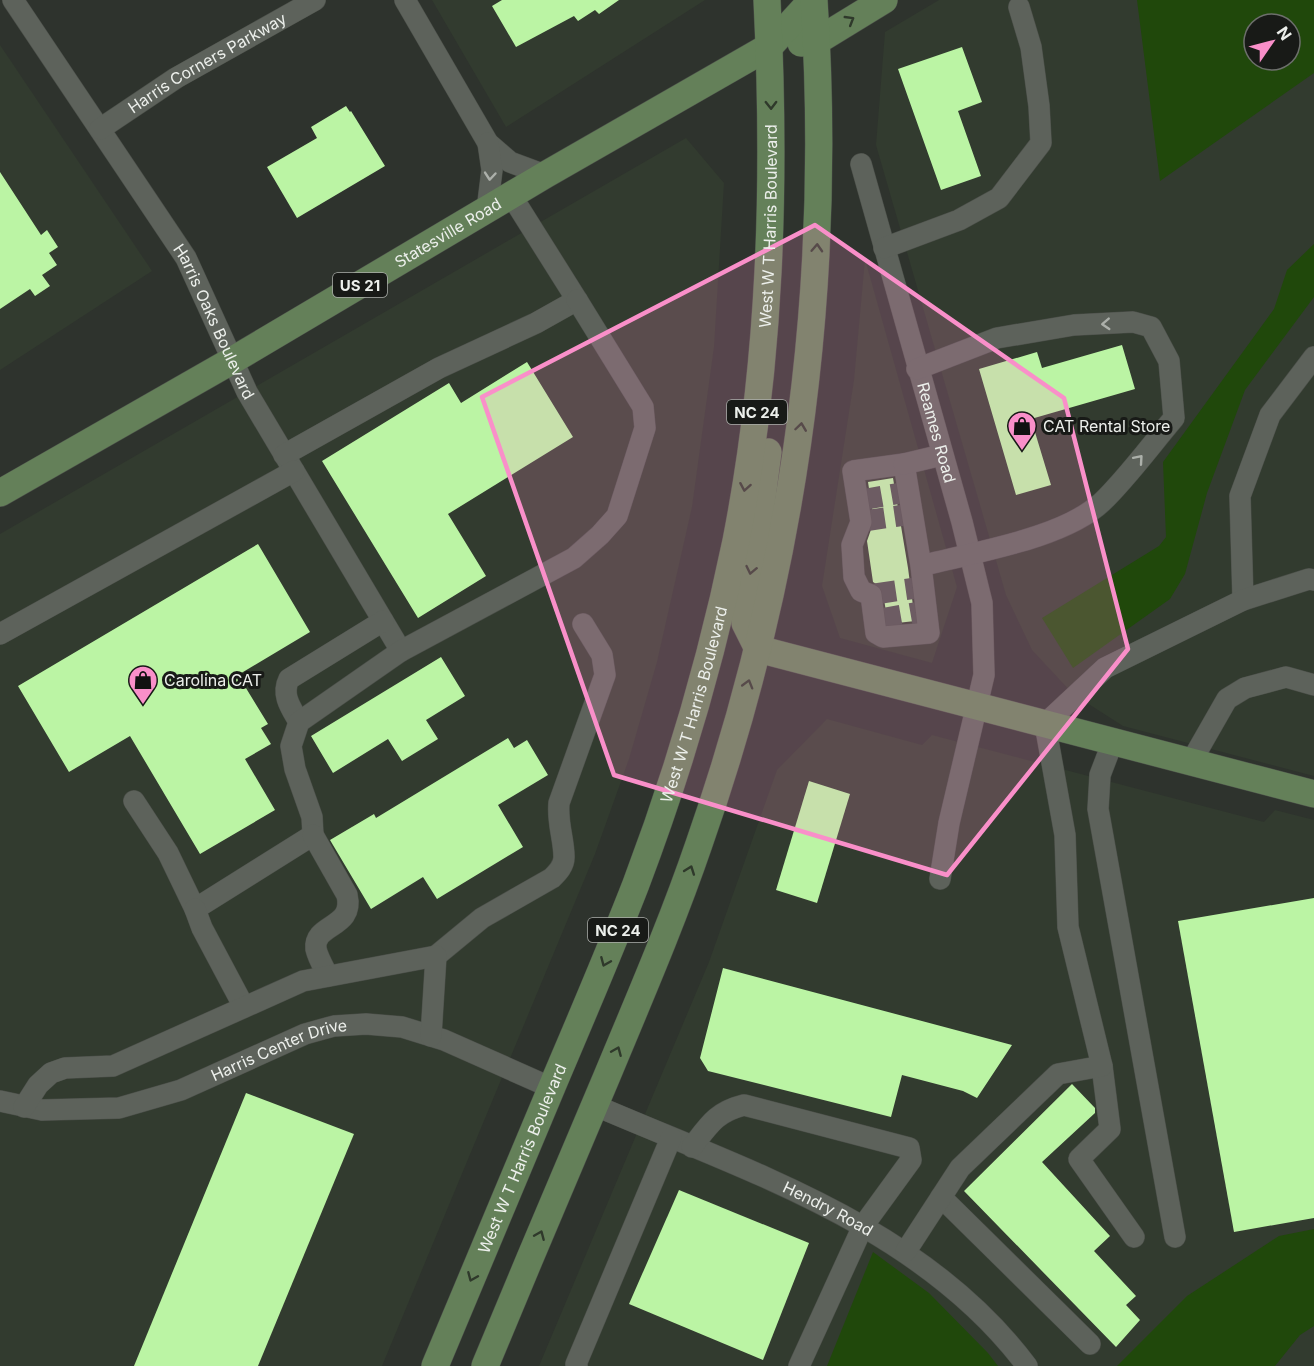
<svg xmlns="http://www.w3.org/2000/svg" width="1314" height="1366" font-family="Inter,sans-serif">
  <rect width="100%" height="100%" fill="#2e332d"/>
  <g fill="#323b2f" fill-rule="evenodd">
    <path d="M432,0H705L506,127Z"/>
    <path d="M939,0H1314V776L1123,726L1073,694L1032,650L1006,595L876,145L885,32ZM1254,24H1290V60H1254Z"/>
    <path d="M0,45L152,271L0,370Z"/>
    <path d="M686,138L724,183L714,347L692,507L657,662L629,759L595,854L382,1366H0V534Z"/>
    <path d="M865,259L957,587L932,663L840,638L822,586L854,380Z"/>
    <path d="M827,719L922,745L932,735L1264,822L1275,810L1314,820V1366H539L709,962L777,770Z"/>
  </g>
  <g fill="#20480b" fill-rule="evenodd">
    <path d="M1137,0H1314V73L1160,181ZM1254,24H1290V60H1254Z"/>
    <path d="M1314,244V297L1245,390L1207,493L1185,574L1170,599L1073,668L1042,618L1159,546L1166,537L1163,462L1274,309L1287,270Z"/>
    <path d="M1314,1229V1326L1300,1335L1275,1366H1117L1187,1296L1279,1236Z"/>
    <path d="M873,1252L929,1293L988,1353L998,1366H827Z"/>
  </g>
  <g fill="#bbf4a4">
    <path d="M502,0H619L599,14L595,10L578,21L574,16L516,47L492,6Z"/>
    <path d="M962,47L982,102L958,111L981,176L941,190L898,69Z"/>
    <path d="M346,106L350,112L351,111L385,166L297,218L267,167L317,138L311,127Z"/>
    <path d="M0,172L41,235L47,230L58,247L49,253L57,265L42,275L50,286L35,296L30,289L0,309Z"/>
    <path d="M1122,345L1135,389L1031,419L1051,485L1016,495L979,369L1037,352L1042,368Z"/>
    <path d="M527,362L573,437L448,514L486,576L418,618L322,461L449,383L461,403Z"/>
    <path d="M893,478L908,568L915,621L888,624L883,593L881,587L873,582L867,541L874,521L868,482Z"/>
    <path d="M258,544L310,632L238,675L268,724L261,728L271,744L245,759L275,810L200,854L130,736L69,772L18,686Z"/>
    <path d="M441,657L465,696L426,720L438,739L402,761L388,739L333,773L311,736Z"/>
    <path d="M508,738L514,748L527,740L548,775L498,805L523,847L437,899L423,877L371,909L330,840L374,814L376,818Z"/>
    <path d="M809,781L850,794L817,903L776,890Z"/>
    <path d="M1314,898V1218L1234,1232L1178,921Z"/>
    <path d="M723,968L1012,1045L977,1098L963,1091L902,1075L891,1117L708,1071L700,1058Z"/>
    <path d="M1072,1084L1095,1108V1113L1042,1162L1110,1236L1094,1251L1136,1296L1126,1305L1140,1320L1116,1347L964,1191Z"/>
    <path d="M246,1093L354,1134L258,1366H134Z"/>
    <path d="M679,1190L809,1243L763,1360L629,1304Z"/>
  </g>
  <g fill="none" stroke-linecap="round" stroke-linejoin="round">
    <g stroke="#4a4f4a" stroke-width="21" stroke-dasharray="21 10" stroke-linecap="butt">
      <path d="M861,500L901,493"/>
      <path d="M864,521L905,515"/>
      <path d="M875,594L916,588"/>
      <path d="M880,619L920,612"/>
    </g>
    <g stroke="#4a4e48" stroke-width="22">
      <g id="minor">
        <path id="s1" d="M13,0L186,258L247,392L401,651"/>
        <path d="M405,0L488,143L510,162L545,175"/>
        <path id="s2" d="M100,129L176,78L315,0"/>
        <path id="s3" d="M861,164L962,522L982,603L984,675L949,823L940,879"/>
        <path d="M487,210L492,170L488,143"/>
        <path d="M884,248L959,220L999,198L1041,143L1039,106L1031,47L1019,7"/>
        <path d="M917,369L997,338L1074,325L1133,322L1151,327L1169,361L1174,418C1151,445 1127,478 1102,502C1063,539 973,552 921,566L929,633L883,637L876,633L871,595L861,591L854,577L852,545L861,522L853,471L904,464L921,566"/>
        <path d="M284,455L439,368L536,323L577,300L511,195"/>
        <path d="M904,464L942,455"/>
        <path d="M1243,600L1240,496L1270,415L1314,357"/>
        <path d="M0,634L294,471"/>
        <path d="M299,722C291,708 281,695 289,679L383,621"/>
        <path d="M1113,741L1100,775L1098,809L1175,1237"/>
        <path d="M1191,762L1227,699L1245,688L1286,677L1314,685"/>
        <path d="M134,801L168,853L195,909L313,835L312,817L295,769L291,746L299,722L401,651L574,558L600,535L617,516L645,428L643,407L577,300"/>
        <path d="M313,835L347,895C355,929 313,923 316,949C318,958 324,968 328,976"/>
        <path d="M195,909L202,928L244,1007"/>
        <path d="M436,956L482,918L552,878C558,872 564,866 564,857C564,839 557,823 559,803L605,675L602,655L583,624"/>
        <path d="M1102,1066L1110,1129L1079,1159L1134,1237"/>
        <path id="s4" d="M0,1101L42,1110L119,1108L181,1090L305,1034L334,1026L366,1024L402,1027L444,1040L552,1088"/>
        <path id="s5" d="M594,1105C749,1172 922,1226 1027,1366"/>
        <path d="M24,1107L38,1085L51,1073L65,1068L113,1066L303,981L436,956L431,1036"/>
        <path d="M692,1147C709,1125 716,1112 744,1105L909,1148L911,1160L863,1226L799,1366"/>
        <path d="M941,1197L1090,1344"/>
        <path d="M906,1251L960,1168L1058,1074L1102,1066L1068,927L1065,835L1045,724L1105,668L1243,600L1309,579L1314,580"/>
        <path d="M577,1366L576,1364L671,1138"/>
      </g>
    </g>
    <g stroke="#4a4e48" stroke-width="28">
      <g id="major">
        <path d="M801,43L817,41L884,0"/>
        <path id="s6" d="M0,493L233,360L545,175L770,46L812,0"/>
        <path d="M758,649L1314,794"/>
        <path d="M758,649L745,623L743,603L756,544L768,452"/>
        <path id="s7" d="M435,1366C475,1271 514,1177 554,1082C582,1016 610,951 636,884C678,773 712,658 736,541C771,362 776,182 767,0"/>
        <path d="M485,1366C525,1269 566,1173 607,1076C639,999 672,923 699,844C795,571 833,289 814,0"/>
      </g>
    </g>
    <use href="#minor" stroke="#5d625b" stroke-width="21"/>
    <use href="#major" stroke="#648059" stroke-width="27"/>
  </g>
  <defs><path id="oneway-chevron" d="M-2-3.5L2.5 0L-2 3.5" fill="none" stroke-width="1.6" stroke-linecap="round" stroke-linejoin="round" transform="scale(1.5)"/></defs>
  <g stroke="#2f392b">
    <use href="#oneway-chevron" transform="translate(850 20) rotate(-31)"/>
    <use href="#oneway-chevron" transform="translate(771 105) rotate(89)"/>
    <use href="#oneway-chevron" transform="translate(817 248) rotate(-87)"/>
    <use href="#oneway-chevron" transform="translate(801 427) rotate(-82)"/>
    <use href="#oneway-chevron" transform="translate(745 487) rotate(100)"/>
    <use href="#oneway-chevron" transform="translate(751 570) rotate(102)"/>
    <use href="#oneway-chevron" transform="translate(748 684) rotate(-74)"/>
    <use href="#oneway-chevron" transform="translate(690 870) rotate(-70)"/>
    <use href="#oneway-chevron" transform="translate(605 962) rotate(113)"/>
    <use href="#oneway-chevron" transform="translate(617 1051) rotate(-67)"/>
    <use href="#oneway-chevron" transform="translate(540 1235) rotate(-67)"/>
    <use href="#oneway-chevron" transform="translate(472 1277) rotate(113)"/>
  </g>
  <g stroke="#acb0aa">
    <use href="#oneway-chevron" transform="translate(490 176) rotate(95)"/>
    <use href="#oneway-chevron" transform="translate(1106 324) rotate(177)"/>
    <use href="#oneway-chevron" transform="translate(1139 459) rotate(-49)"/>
  </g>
  <path fill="#f98fc9" fill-opacity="0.2" stroke="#f98fc9" stroke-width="4.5" stroke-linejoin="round" d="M815,225L1064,398L1128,649L947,875L614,775L482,397Z"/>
  <defs>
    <g id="shop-pin" transform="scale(1.5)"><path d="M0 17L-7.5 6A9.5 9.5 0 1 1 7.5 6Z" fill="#f98fc9" stroke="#181a17"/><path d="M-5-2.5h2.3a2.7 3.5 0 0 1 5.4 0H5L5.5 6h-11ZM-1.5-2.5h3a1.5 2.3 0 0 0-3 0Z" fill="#111"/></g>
  </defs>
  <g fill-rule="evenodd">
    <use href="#shop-pin" x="1022" y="426"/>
    <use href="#shop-pin" x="143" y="680"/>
  </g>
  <g text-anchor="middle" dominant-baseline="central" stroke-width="6" stroke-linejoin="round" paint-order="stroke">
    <g fill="#181a17" stroke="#acafab" stroke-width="1.5">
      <rect x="333" y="273" width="54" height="24" rx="4.5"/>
      <rect x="727" y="400" width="60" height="24" rx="4.5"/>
      <rect x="588" y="918" width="60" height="24" rx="4.5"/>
    </g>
    <g font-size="15" font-weight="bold" fill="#ecefeb">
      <text x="360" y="285">US 21</text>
      <text x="757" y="412">NC 24</text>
      <text x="618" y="930">NC 24</text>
    </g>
    <g font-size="16" fill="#ecefeb" stroke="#181a17">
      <text stroke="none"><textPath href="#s2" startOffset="126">Harris Corners Parkway</textPath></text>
      <text stroke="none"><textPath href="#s7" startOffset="1197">West W T Harris Boulevard</textPath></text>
      <text stroke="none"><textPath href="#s6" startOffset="518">Statesville Road</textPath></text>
      <text stroke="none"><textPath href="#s1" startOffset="380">Harris Oaks Boulevard</textPath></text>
      <text stroke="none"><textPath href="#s3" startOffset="279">Reames Road</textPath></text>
      <text stroke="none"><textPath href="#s7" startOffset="711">West W T Harris Boulevard</textPath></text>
      <text stroke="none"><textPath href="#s4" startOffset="291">Harris Center Drive</textPath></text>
      <text stroke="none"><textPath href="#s7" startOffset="225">West W T Harris Boulevard</textPath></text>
      <text stroke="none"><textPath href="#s5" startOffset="256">Hendry Road</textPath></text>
    </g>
    <g font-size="16" fill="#ecefeb" stroke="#181a17" text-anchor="start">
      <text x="1043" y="426">CAT Rental Store</text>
      <text x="164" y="680">Carolina CAT</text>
    </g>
  </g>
  <g transform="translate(1272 42) rotate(55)"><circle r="28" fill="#181a17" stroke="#6d6f6c" stroke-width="1.5"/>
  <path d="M0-4.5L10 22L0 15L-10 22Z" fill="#f98fc9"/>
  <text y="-9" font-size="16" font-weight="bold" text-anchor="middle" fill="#ecefeb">N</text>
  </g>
</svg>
